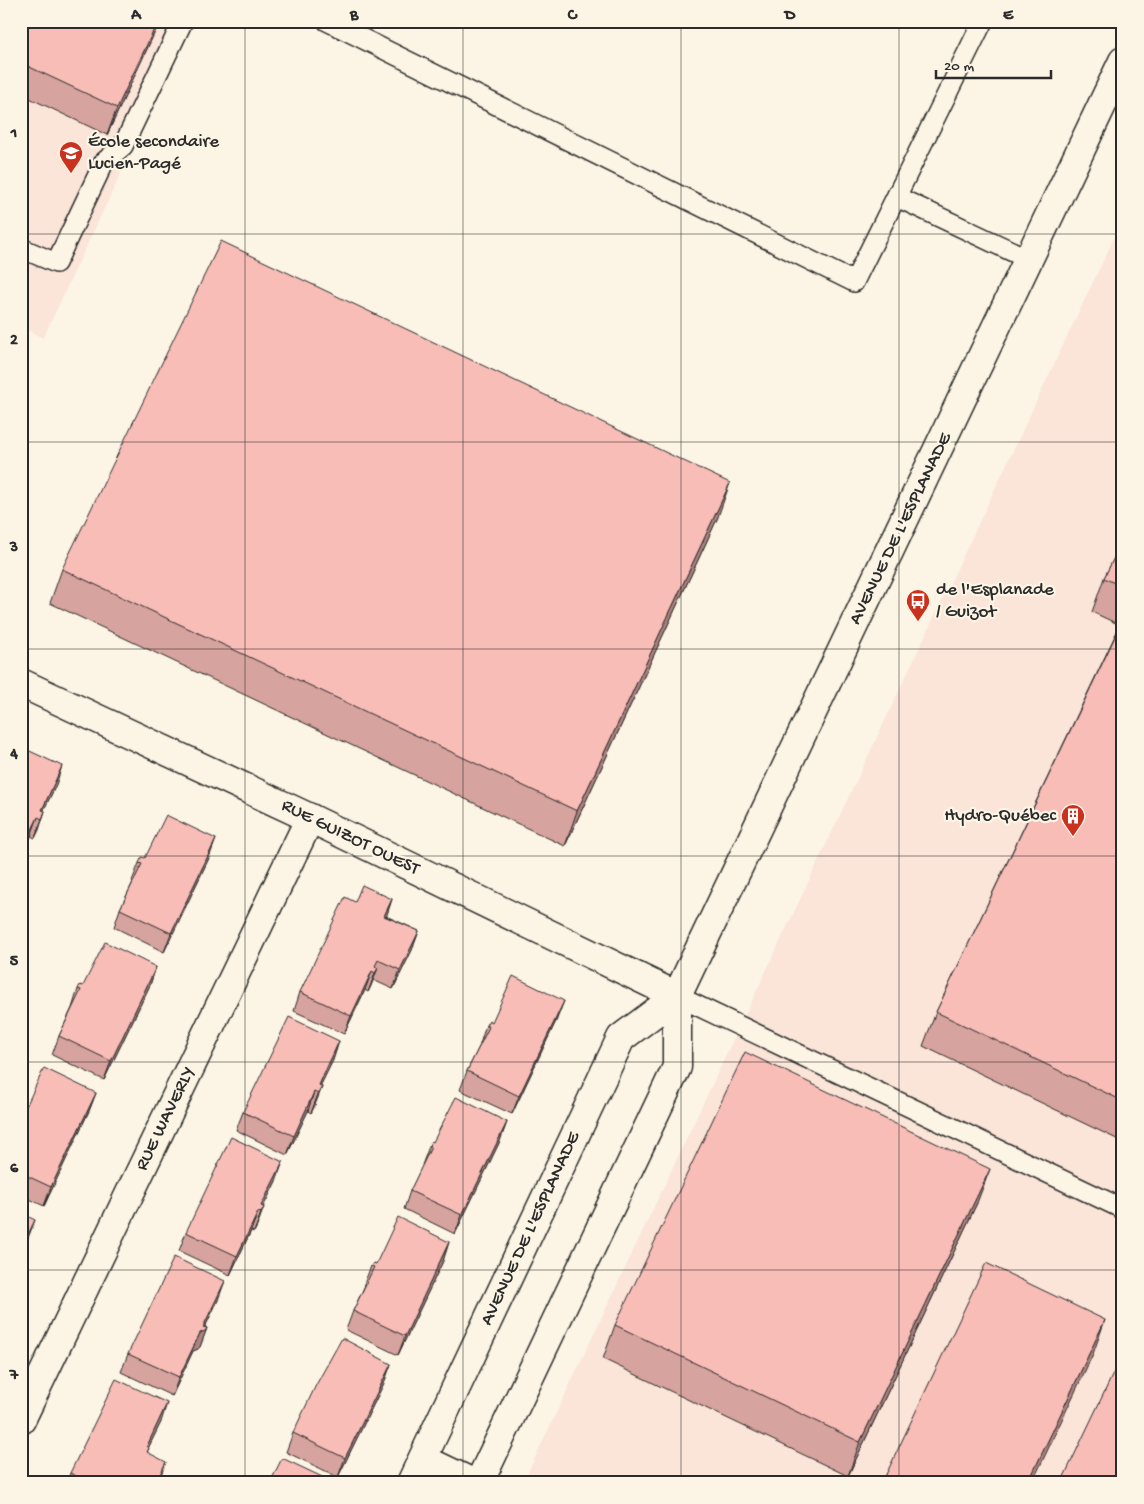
<svg xmlns="http://www.w3.org/2000/svg" width="1144" height="1504" font-family="'Gochi Hand',sans-serif">
  <rect width="100%" height="100%" fill="#fcf5e5"/>
  <filter id="ink" filterUnits="userSpaceOnUse"><feTurbulence type="fractalNoise" baseFrequency=".02" numOctaves="2"/><feDisplacementMap in="SourceGraphic" scale="10" xChannelSelector="R" yChannelSelector="G"/><feConvolveMatrix kernelMatrix="1 2 1 2 8 2 1 2 1" color-interpolation-filters="sRGB"/></filter>
  <g filter="url(#ink)">
    <g fill="#fbe4d8">
      <path d="M21,21H193L43,338L21,327Z"/>
      <path d="M1123,219V1483H523Z"/>
    </g>
    <g fill="none" stroke-linecap="round" stroke-linejoin="round">
      <g stroke="#2b2b2b" stroke-width="22">
        <g id="lane">
          <path d="M327,21L854,282L983,21"/>
          <path d="M897,197L1028,259"/>
          <path d="M21,248L56,263L104,162L123,146L183,21"/>
          <path d="M677,996L1123,1209"/>
        </g>
      </g>
      <g stroke="#2b2b2b" stroke-width="31">
        <g id="street">
          <path d="M21,683L310,818L677,996"/>
          <path d="M21,1420L310,818"/>
          <path d="M423,1459L473,1483"/>
          <path d="M411,1483L621,1038L677,996"/>
          <path d="M479,1483L677,1067V996L1123,61"/>
        </g>
      </g>
      <use href="#lane" stroke="#fcf5e5" stroke-width="19"/>
      <use href="#street" stroke="#fcf5e5" stroke-width="28"/>
    </g>
    <g fill="#d6a39e" stroke="#2b2b2b">
      <path d="M21,21H160L107,135L21,94Z"/>
      <path d="M718,517L565,846L50,603L62,569Z"/>
      <path d="M1123,540V1142L923,1046L936,1012L1120,625L1092,612L1104,578Z"/>
      <path d="M21,747L56,785L43,811H45L35,838L31,836Z"/>
      <path d="M145,858H209L164,952L114,927L120,909L133,882L132,881L139,863Z"/>
      <path d="M392,899L386,916L419,931L412,950L393,989L373,980L368,992L365,990L344,1034L294,1011L300,992L355,902Z"/>
      <path d="M156,967L150,985L104,1080L52,1055L59,1036L72,1008L78,989L83,986Z"/>
      <path d="M557,1019L512,1114L460,1090L467,1071L480,1045V1044L486,1025L492,1022Z"/>
      <path d="M339,1041L333,1060L320,1086L322,1087L313,1109L311,1113L308,1111L287,1155L236,1130L243,1112Z"/>
      <path d="M96,1093L89,1111L44,1206L21,1195V1112L23,1113Z"/>
      <path d="M507,1122L500,1141L455,1234L404,1209L410,1191L423,1165H422L431,1141L433,1142Z"/>
      <path d="M276,1181L263,1207L257,1226L254,1232L251,1231L230,1275L179,1251L186,1232Z"/>
      <path d="M977,1203L848,1476L603,1359L615,1325Z"/>
      <path d="M449,1242L443,1261L398,1355L346,1330L353,1311L365,1285L364,1284L371,1266Z"/>
      <path d="M218,1300L205,1327L207,1328L200,1347L198,1349L193,1351L172,1396L121,1372L128,1354Z"/>
      <path d="M391,1364L384,1383L338,1477L286,1452L293,1433Z"/>
      <path d="M161,1422L148,1448H149L147,1453L158,1483H67L70,1473Z"/>
    </g>
    <g fill="#ae8481" stroke="#2b2b2b">
      <path d="M158,21H160L107,135L117,108Z"/>
      <path d="M730,483L718,517L565,846L577,811Z"/>
      <path d="M62,766L56,785L40,818L42,810Z"/>
      <path d="M45,811L39,830L35,838L42,819Z"/>
      <path d="M38,817L31,836L21,857V853Z"/>
      <path d="M216,839L209,858L164,952L171,933Z"/>
      <path d="M392,899L386,918L384,916Z"/>
      <path d="M419,931L412,950L393,989L400,970Z"/>
      <path d="M156,967L150,985L104,1080L111,1061Z"/>
      <path d="M378,968L371,986L368,992L375,973Z"/>
      <path d="M372,971L365,990L344,1034L351,1016Z"/>
      <path d="M564,1001L557,1019L512,1114L519,1096Z"/>
      <path d="M339,1041L333,1060L317,1093L319,1085Z"/>
      <path d="M322,1087L315,1105L311,1113L318,1094Z"/>
      <path d="M314,1092L308,1111L287,1155L294,1136Z"/>
      <path d="M96,1093L89,1111L44,1206L51,1187Z"/>
      <path d="M507,1122L500,1141L455,1234L462,1215Z"/>
      <path d="M283,1162L276,1181L260,1213L261,1206Z"/>
      <path d="M990,1169L977,1203L848,1476L860,1442Z"/>
      <path d="M264,1207L257,1226L254,1232L261,1213Z"/>
      <path d="M258,1212L251,1231L230,1275L237,1256Z"/>
      <path d="M35,1220L28,1238L21,1253V1249Z"/>
      <path d="M449,1242L443,1261L398,1355L405,1336Z"/>
      <path d="M225,1281L218,1300L203,1331L207,1328L200,1347L198,1349L193,1351L172,1396L179,1377Z"/>
      <path d="M1105,1320L1093,1354L1032,1483H1028Z"/>
      <path d="M391,1364L384,1383L338,1477L345,1458Z"/>
      <path d="M167,1403L161,1422L140,1465L147,1446Z"/>
      <path d="M166,1462L158,1483H156Z"/>
    </g>
    <g fill="#f9bdb8" stroke="#2b2b2b">
      <path d="M21,21H158L117,108L21,63Z"/>
      <path d="M221,241L730,483L577,811L62,569Z"/>
      <path d="M1123,540V587L1104,578Z"/>
      <path d="M1123,620V1101L936,1012Z"/>
      <path d="M21,747L62,766L42,810L45,811L42,819L38,817L21,853Z"/>
      <path d="M166,815L216,839L171,933L120,909L142,864L139,863L142,857L145,858Z"/>
      <path d="M362,885L392,899L384,916L419,931L400,970L378,960L375,966L378,968L375,973L372,971L351,1016L300,992L345,897L355,902Z"/>
      <path d="M105,942L156,967L111,1061L59,1036L81,990L78,989L80,985L83,986Z"/>
      <path d="M513,976L564,1001L519,1096L467,1071L489,1027L486,1025L489,1020L492,1022Z"/>
      <path d="M289,1017L339,1041L319,1085L322,1087L320,1090L318,1094L314,1092L294,1136L243,1112Z"/>
      <path d="M745,1052L990,1169L860,1442L615,1325Z"/>
      <path d="M44,1068L96,1093L51,1187L21,1173V1112L23,1113Z"/>
      <path d="M456,1097L507,1122L462,1215L410,1191L431,1147L429,1146L431,1141L433,1142Z"/>
      <path d="M231,1137L283,1162L261,1206L264,1207L261,1213L258,1212L237,1256L186,1232Z"/>
      <path d="M21,1213L35,1220L21,1249Z"/>
      <path d="M398,1217L449,1242L405,1336L353,1311L374,1267L371,1266L373,1263L376,1264Z"/>
      <path d="M174,1257L225,1281L203,1327L207,1328L205,1331L200,1333L179,1377L128,1354Z"/>
      <path d="M986,1263L1105,1320L1028,1483H882Z"/>
      <path d="M342,1338L391,1364L345,1458L293,1433L316,1385Z"/>
      <path d="M1123,1353V1483H1061Z"/>
      <path d="M116,1379L167,1403L147,1446L149,1448L147,1452L166,1462L156,1483H91L70,1473Z"/>
      <path d="M282,1458L335,1483H270Z"/>
    </g>
  </g>
  <path fill="none" stroke="#2b2b2b" stroke-width="1" stroke-opacity="0.55" d="M245,21V1483M463,21V1483M681,21V1483M899,21V1483M21,234H1123M21,442H1123M21,649H1123M21,856H1123M21,1062H1123M21,1270H1123"/>
  <defs>
    <g id="school-pin" transform="scale(1.25)"><path d="M0 17L-7.5 6A9.5 9.5 0 1 1 7.5 6Z" fill="#c8321e" stroke="#fcf5e5"/><path d="M0-5L7-2L0 1L-7-2ZM-4 1L0 2.5L4 1V4Q0 6-4 4Z" fill="#fff"/></g>
    <g id="bus-pin" transform="scale(1.25)"><path d="M0 17L-7.5 6A9.5 9.5 0 1 1 7.5 6Z" fill="#c8321e" stroke="#fcf5e5"/><path d="M-5-6H5V4H4V6H2V4H-2V6H-4V4H-5ZM-3.5-4V0h7V-4ZM-3.5 1.2v1.5H-2V1.2ZM2 1.2v1.5H3.5V1.2Z" fill="#fff"/></g>
    <g id="building-pin" transform="scale(1.25)"><path d="M0 17L-7.5 6A9.5 9.5 0 1 1 7.5 6Z" fill="#c8321e" stroke="#fcf5e5"/><path d="M-4-6H4V6H1V3H-1V6H-4ZM-2.5-4.3h1.7v1.8h-1.7ZM.8-4.3h1.7v1.8H.8ZM-2.5-1h1.7V.8h-1.7ZM.8-1h1.7V.8H.8Z" fill="#fff"/></g>
  </defs>
  <g fill-rule="evenodd">
    <use href="#school-pin" x="71" y="153"/>
    <use href="#bus-pin" x="918" y="601"/>
    <use href="#building-pin" x="1073" y="816"/>
  </g>
  <g text-anchor="middle" dominant-baseline="central" stroke-width="4.5" stroke-linejoin="round" paint-order="stroke">
    <g font-size="19" fill="#2b2b2b" stroke="#fcf5e5" text-anchor="start">
      <text x="88" y="142">École secondaire<tspan x="88" dy="22">Lucien-Pagé</tspan></text>
      <text x="936" y="590">de l'Esplanade<tspan x="936" dy="22">/ Guizot</tspan></text>
      <text x="1056" y="816" text-anchor="end">Hydro-Québec</text>
    </g>
    <g font-size="19" fill="#2b2b2b" stroke="#fcf5e5">
      <text transform="translate(901 529) rotate(-64)">AVENUE DE L'ESPLANADE</text>
      <text transform="translate(350 838) rotate(26)">RUE GUIZOT OUEST</text>
      <text transform="translate(166 1119) rotate(-64)">RUE WAVERLY</text>
      <text transform="translate(531 1229) rotate(-65)">AVENUE DE L'ESPLANADE</text>
    </g>
  </g>
  <rect width="1144" height="1504" fill="none" stroke="#fcf5e5" stroke-width="55"/>
  <path d="M936 70v8h115v-8" fill="none" stroke="#2b2b2b" stroke-width="2.5"/>
  <text x="944" y="70" font-size="15" fill="#2b2b2b" stroke="#fcf5e5" stroke-width="4" paint-order="stroke">20 m</text>
  <rect x="28" y="28" width="1088" height="1448" fill="none" stroke="#2b2b2b" stroke-width="2"/>
  <g font-size="16" text-anchor="middle" font-weight="bold" fill="#2b2b2b">
    <text x="136" y="19">A</text>
    <text x="354" y="19">B</text>
    <text x="572" y="19">C</text>
    <text x="790" y="19">D</text>
    <text x="1008" y="19">E</text>
    <text x="14" y="137">1</text>
    <text x="14" y="344">2</text>
    <text x="14" y="551">3</text>
    <text x="14" y="758">4</text>
    <text x="14" y="965">5</text>
    <text x="14" y="1172">6</text>
    <text x="14" y="1379">7</text>
  </g>
</svg>
